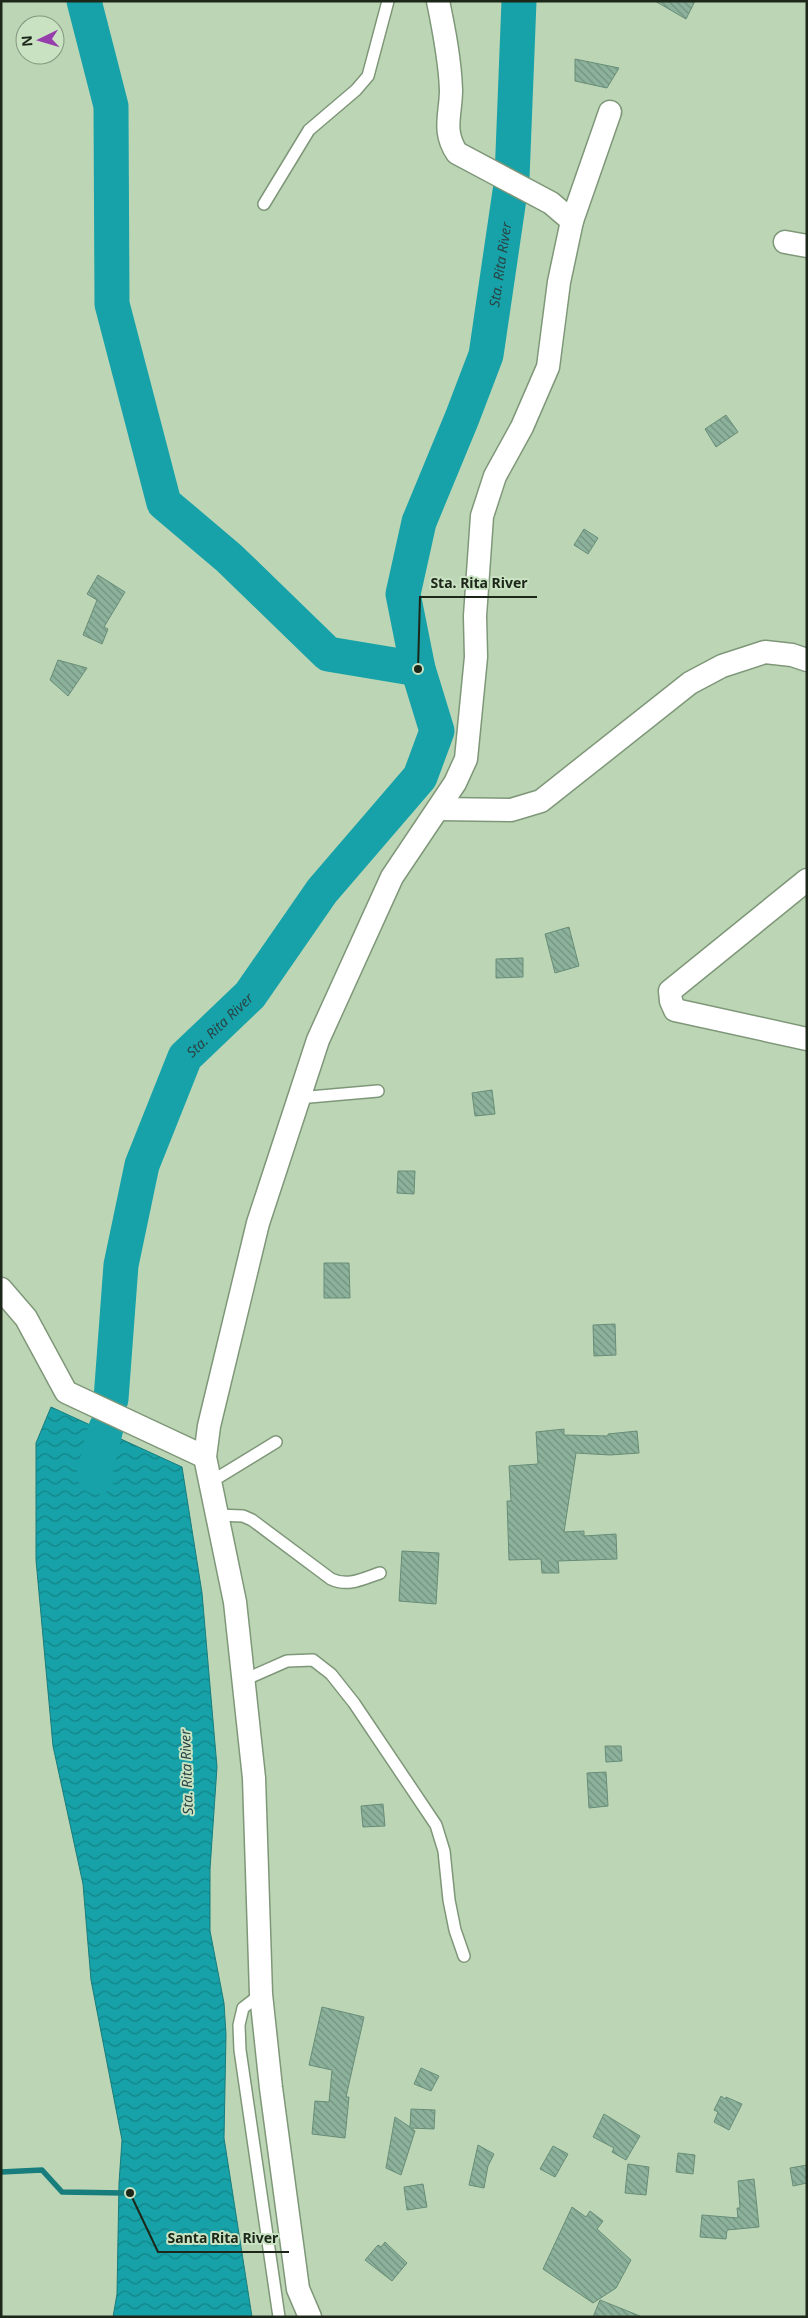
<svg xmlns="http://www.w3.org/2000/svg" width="808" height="2318" font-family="'Noto Sans',sans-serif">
  <defs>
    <pattern id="water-waves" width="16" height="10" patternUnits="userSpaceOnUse" patternTransform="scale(1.25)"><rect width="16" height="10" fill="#16a2a8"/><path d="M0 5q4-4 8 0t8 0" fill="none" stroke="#138488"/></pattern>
    <pattern id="building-back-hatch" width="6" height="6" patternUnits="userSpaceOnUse" patternTransform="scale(1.25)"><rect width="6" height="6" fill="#8cb29c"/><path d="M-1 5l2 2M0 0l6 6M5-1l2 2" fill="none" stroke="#72917e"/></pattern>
  </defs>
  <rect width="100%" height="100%" fill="#bcd6b5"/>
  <path fill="url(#water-waves)" stroke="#187d7d" d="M51,1407L182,1467L202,1593L217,1767L210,1869V1931L224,2003L226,2034L224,2138L252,2317H113L117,2294L119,2183L122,2140L91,1980L83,1884L53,1746L36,1560V1443Z"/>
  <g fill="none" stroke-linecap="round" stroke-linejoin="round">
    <path stroke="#187d7d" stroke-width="5.5" d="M1,2172L42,2170L62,2192L124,2193"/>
    <g stroke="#16a2a8" stroke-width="35">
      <path d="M84,1L111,106L112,304L164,503L229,558L328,654L418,669"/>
      <path id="s1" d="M111,1399L121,1265L142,1165L185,1057L250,995L322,891L420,777L437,731L418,669L403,594L419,522L462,418L486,355L512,178L519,1"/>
      <path d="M97,1477L94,1474L106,1428"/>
    </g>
  </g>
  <g fill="url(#building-back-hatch)" stroke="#688d78">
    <path d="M655,1H695L686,19Z"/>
    <path d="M575,59L619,68L607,88L575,81Z"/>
    <path d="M726,415L738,432L716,447L705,429Z"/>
    <path d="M584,529L598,538L588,554L574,545Z"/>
    <path d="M98,575L125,592L104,627L108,629L102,644L83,635L97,600L87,594Z"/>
    <path d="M58,660L87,668L68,696L50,680Z"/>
    <path d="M569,927L579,966L555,973L545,934Z"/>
    <path d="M523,958V977L496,978V959Z"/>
    <path d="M492,1090L495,1114L475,1116L472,1093Z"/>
    <path d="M398,1171H415L414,1194L397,1193Z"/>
    <path d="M324,1263H349L350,1298H324Z"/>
    <path d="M615,1324L616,1355L594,1356L593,1325Z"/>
    <path d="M564,1429V1435L608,1436V1434L637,1431L639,1453L610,1455L576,1453L564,1532L584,1531V1536L616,1534L617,1559L558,1561L559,1573H542L541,1559L509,1560L507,1501H511L509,1466L538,1464L536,1432Z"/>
    <path d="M402,1551L439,1553L436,1604L399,1601Z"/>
    <path d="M605,1746H621L622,1761L606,1762Z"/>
    <path d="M606,1772L608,1806L589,1808L587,1773Z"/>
    <path d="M383,1804L385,1826L363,1827L361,1806Z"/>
    <path d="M322,2007L364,2017L346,2097H349L345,2138L312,2134L315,2101L329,2102L332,2070L309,2065Z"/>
    <path d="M421,2068L439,2076L431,2091L414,2084Z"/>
    <path d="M721,2096L725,2099L726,2097L742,2104L729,2130L714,2122L718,2112L714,2110Z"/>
    <path d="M411,2109L435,2110L434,2129L411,2128L415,2131L401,2175L386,2168L395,2117L410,2127Z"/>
    <path d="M604,2114L640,2136L626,2160L612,2152L614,2148L593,2137Z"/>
    <path d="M478,2145L494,2154L488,2166L484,2188L469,2185Z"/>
    <path d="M553,2146L568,2154L555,2177L540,2169Z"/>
    <path d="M678,2153L695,2155L693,2174L676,2172Z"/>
    <path d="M628,2164L649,2167L646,2195L625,2193Z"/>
    <path d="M807,2165V2183L793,2186L790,2168Z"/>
    <path d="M754,2179L759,2227L727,2230L726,2239L700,2237L702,2215L738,2218L737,2208H740L738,2181Z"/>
    <path d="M423,2184L427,2207L407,2210L404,2187Z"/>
    <path d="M572,2207L586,2217L590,2211L603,2221L597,2229L631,2260L616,2288L593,2303L543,2269Z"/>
    <path d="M385,2242L407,2263L392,2281L365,2260L378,2245L381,2247Z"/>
    <path d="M600,2300L640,2316V2317H593Z"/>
  </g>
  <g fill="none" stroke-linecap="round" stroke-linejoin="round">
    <g stroke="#7f9779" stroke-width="14">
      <g id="service">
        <path d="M264,204L309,130L356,90L368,76L388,1"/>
        <path d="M298,1098L378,1091"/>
        <path d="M209,1483L276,1442"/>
        <path d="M216,1515L243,1516L252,1520L331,1579C348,1587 362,1579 380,1573"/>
        <path d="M244,1680L287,1661L313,1660L331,1674L354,1703L436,1825L444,1851L449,1900L455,1930L464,1956"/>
        <path d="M261,1994L243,2008L239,2025L240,2050L279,2317"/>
      </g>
    </g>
    <g stroke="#7f9779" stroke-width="25">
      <g id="minor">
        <path d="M572,221L610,112"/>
        <path d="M785,242L807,246"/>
        <path d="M439,809L511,810L541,801L690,683L722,666L765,652L792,655L807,660"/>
        <path d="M807,880L670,991L671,1001L675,1010L807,1039"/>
        <path d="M1,1289L26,1318L66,1392L205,1457"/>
        <path d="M310,2317L298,2289L271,2088L261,1994L254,1778L235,1602L205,1457L209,1426L258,1223L318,1040L392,877L455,783L466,759L476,657L475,616L482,516L495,476L522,427L548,367L559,282L572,221L551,203L457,153C442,131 451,114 451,90C450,60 444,30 438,1"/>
      </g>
    </g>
    <use href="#service" stroke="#fff" stroke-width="11"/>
    <use href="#minor" stroke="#fff" stroke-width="22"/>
  </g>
  <g text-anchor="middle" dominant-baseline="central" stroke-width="4" stroke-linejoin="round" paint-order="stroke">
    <g font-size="14" font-style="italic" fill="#294445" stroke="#c9e3c2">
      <text stroke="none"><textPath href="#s1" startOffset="1255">Sta. Rita River</textPath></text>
      <text stroke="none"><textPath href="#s1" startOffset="400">Sta. Rita River</textPath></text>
      <text transform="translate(186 1772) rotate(-92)">Sta. Rita River</text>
    </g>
  </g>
  <path fill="none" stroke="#1c2619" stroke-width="2" d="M418 669L420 597H537M130 2193L158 2252H289"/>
  <g fill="#1c2619" stroke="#c9e3c2" stroke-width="2">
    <circle cx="418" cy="669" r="5"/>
    <circle cx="130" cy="2193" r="5"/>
  </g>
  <g font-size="14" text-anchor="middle" font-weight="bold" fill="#1c2619" stroke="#c9e3c2" stroke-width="4" stroke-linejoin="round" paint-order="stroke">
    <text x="479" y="588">Sta. Rita River</text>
    <text x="223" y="2243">Santa Rita River</text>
  </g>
  <rect width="808" height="2318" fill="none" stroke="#1c2619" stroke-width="5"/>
  <g transform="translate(40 40) rotate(265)"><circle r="24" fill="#c9e3c2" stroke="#84977e"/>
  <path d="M0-4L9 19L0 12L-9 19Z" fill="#963eab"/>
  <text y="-8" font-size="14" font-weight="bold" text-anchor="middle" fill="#1c2619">N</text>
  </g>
</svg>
